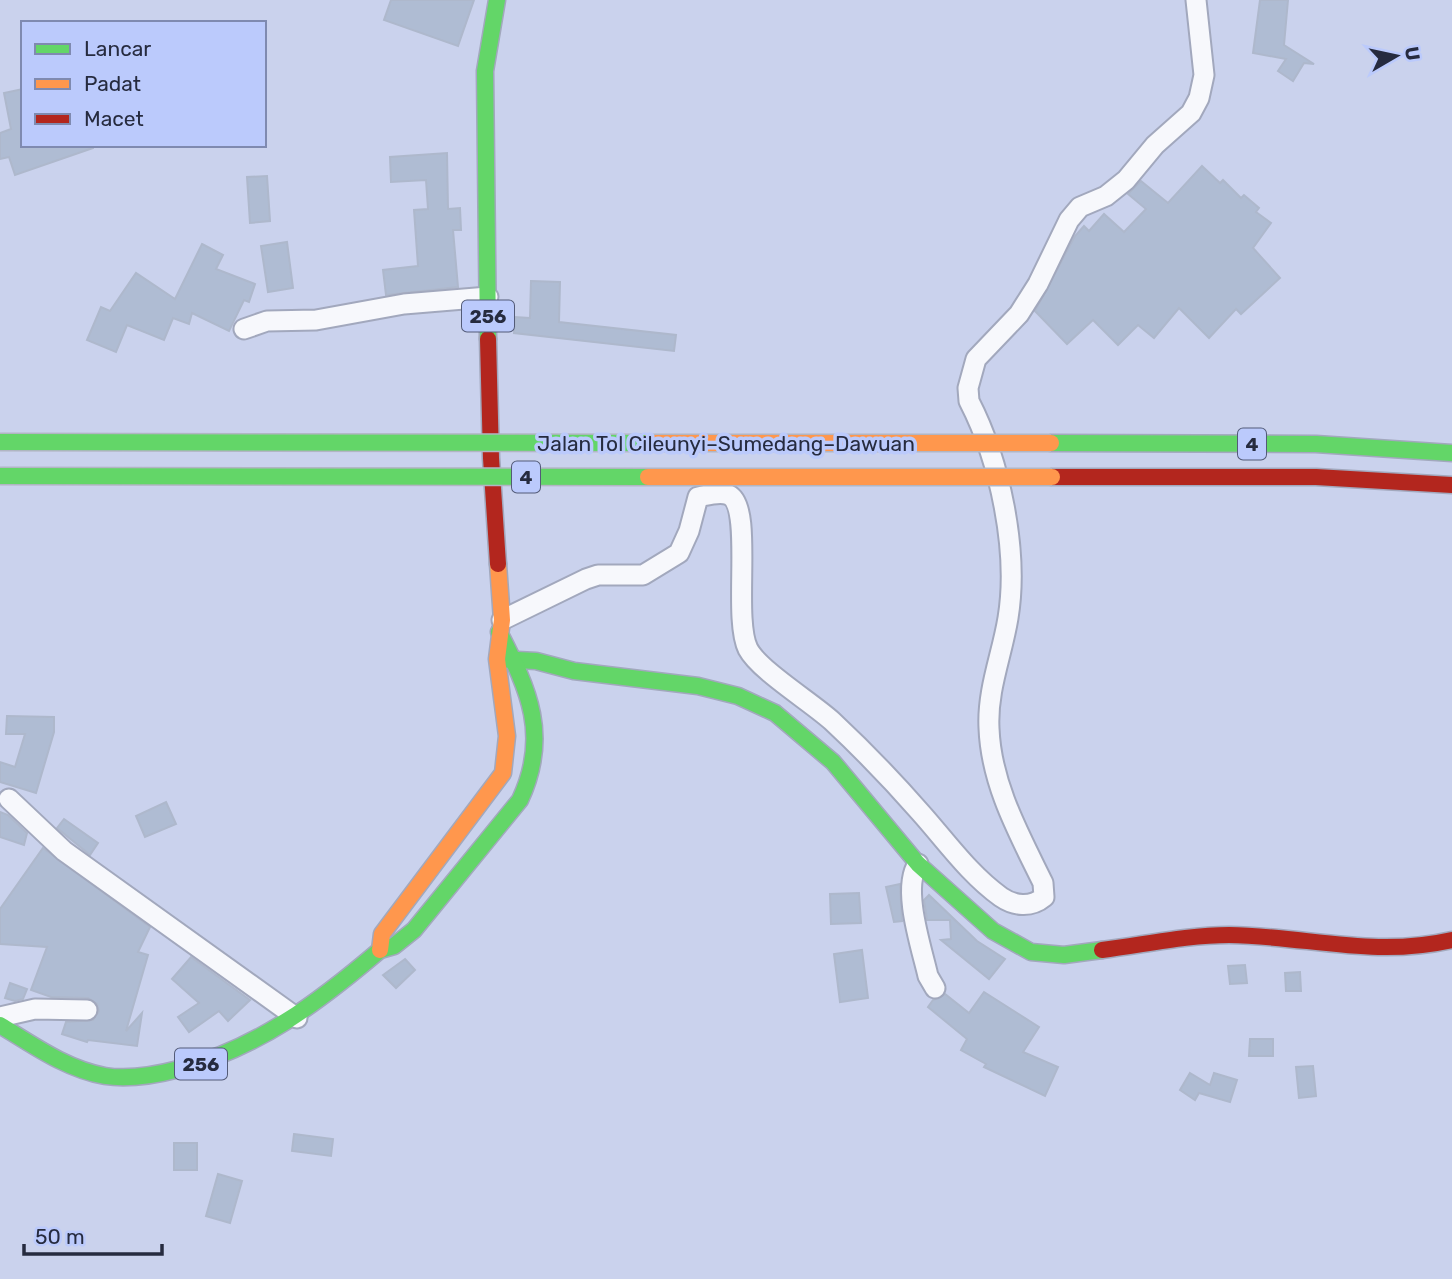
<svg xmlns="http://www.w3.org/2000/svg" width="1452" height="1279" font-family="Rubik,sans-serif">
  <rect width="100%" height="100%" fill="#cad2ed"/>
  <g fill="#afbcd3" stroke="#aeb8cc" stroke-width="2">
    <path d="M391,0H474L458,46L384,20Z"/>
    <path d="M1260,0H1288L1284,45L1314,64L1304,63L1293,81L1278,71L1286,59L1253,53Z"/>
    <path d="M23,89V145H93V148L15,175L9,157L0,159V133L11,129L4,93Z"/>
    <path d="M447,153L448,209L460,208L461,230H453L458,287L386,295L383,270L418,266L414,210L428,209L426,180L391,182L390,157Z"/>
    <path d="M1202,166L1220,183L1223,180L1241,198L1244,195L1259,208L1256,212L1271,223L1253,248L1280,278L1241,314L1236,309L1209,338L1179,308L1154,338L1138,325L1118,345L1093,320L1067,344L1035,311L1075,236L1084,226L1089,231L1104,214L1124,232L1146,209L1128,194L1141,181L1168,203Z"/>
    <path d="M267,176L270,221L250,223L247,177Z"/>
    <path d="M287,242L293,288L268,292L261,246Z"/>
    <path d="M202,244L223,255L216,269L255,284L249,302L244,300L229,331L192,313L189,324L173,318L164,340L127,325L116,352L87,340L101,307L110,311L136,273L175,299Z"/>
    <path d="M531,281L560,282L559,322L676,335L674,351L514,333L515,317L530,318Z"/>
    <path d="M7,716L54,717V732L36,793L0,782V762L15,767L25,734H6Z"/>
    <path d="M166,802L176,824L145,837L136,816Z"/>
    <path d="M0,812L8,815L27,833L24,845L0,837Z"/>
    <path d="M64,819L98,843L90,855L57,828Z"/>
    <path d="M43,848L150,927L138,952L148,955L126,1031L142,1013L137,1046L88,1040L87,1042L62,1034L66,1022L93,1020L99,1011L97,1004L88,998L51,997L31,990L47,947L0,944V909Z"/>
    <path d="M900,884L902,921L894,922L886,887Z"/>
    <path d="M859,893L861,923L831,924L830,894Z"/>
    <path d="M929,895L977,941L1005,959L989,979L941,940L951,939L950,920H927L924,900Z"/>
    <path d="M862,950L868,998L840,1002L834,954Z"/>
    <path d="M191,957L250,1000L228,1021L219,1011L189,1032L178,1017L199,1003L172,979Z"/>
    <path d="M405,959L415,970L396,988L383,975Z"/>
    <path d="M1245,965L1247,983L1230,984L1228,966Z"/>
    <path d="M1300,972L1301,991H1286L1285,973Z"/>
    <path d="M10,983L27,989L23,999L15,1001L5,998Z"/>
    <path d="M984,992L1039,1027L1023,1052L1058,1067L1045,1096L984,1067L986,1064L961,1050L967,1039L928,1007L933,1000L945,994L969,1013Z"/>
    <path d="M1250,1039H1273V1056H1249Z"/>
    <path d="M1313,1066L1316,1096L1299,1098L1296,1067Z"/>
    <path d="M1190,1073L1210,1085L1214,1073L1237,1080L1230,1102L1199,1093L1195,1100L1180,1090Z"/>
    <path d="M294,1134L333,1139L331,1156L292,1151Z"/>
    <rect x="174" y="1143" width="23" height="27"/>
    <path d="M218,1174L242,1181L230,1223L206,1216Z"/>
  </g>
  <g fill="none" stroke-linecap="round" stroke-linejoin="round">
    <g stroke="#a2a8bd" stroke-width="23">
      <g id="street">
        <path d="M244,329L267,321L316,320L404,304L488,297"/>
        <path d="M502,620L586,579L598,575H643L679,553L689,531L698,497C708,495 720,491 729,495C754,507 732,617 748,649C759,670 811,702 832,721C863,750 892,780 920,812C946,841 969,874 1001,897C1014,906 1031,908 1044,897L1043,883C1019,834 991,784 989,728C987,690 1002,655 1008,618C1019,551 1000,461 969,401L968,388L976,359L1019,314L1038,284L1069,220L1080,207L1106,196L1126,180L1155,145L1191,113L1199,98L1204,75L1196,0"/>
        <path d="M9,799L64,851L297,1018"/>
        <path d="M918,864C901,888 922,949 928,976L935,988"/>
        <path d="M0,1017L35,1009L87,1010"/>
      </g>
    </g>
    <g stroke="#a2a8bd" stroke-width="19">
      <g id="fast">
        <path d="M488,339L485,71L497,0"/>
        <path d="M1051,443L1316,444L1452,453"/>
        <path d="M498,659L536,661L574,671L698,686L738,696L775,713L833,762L918,864L993,931L1031,952L1064,955L1102,950"/>
        <path d="M0,1025C33,1045 66,1069 105,1076C130,1080 156,1075 179,1069C258,1048 319,1002 380,950L394,946L414,930L520,800C550,736 529,690 499,632"/>
      </g>
    </g>
    <g stroke="#a2a8bd" stroke-width="19">
      <path id="slow" d="M380,950L382,934L503,773L507,736L497,659L502,620L498,564"/>
    </g>
    <g stroke="#a2a8bd" stroke-width="19">
      <g id="jam">
        <path d="M488,339L491,458L498,564"/>
        <path d="M1052,477H1316L1452,485"/>
        <path d="M1102,950C1143,945 1187,935 1229,935C1307,936 1373,958 1452,940"/>
      </g>
    </g>
    <use href="#street" stroke="#f7f8fc" stroke-width="19"/>
    <use href="#fast" stroke="#63d668" stroke-width="16"/>
    <use href="#slow" stroke="#ff974d" stroke-width="16"/>
    <use href="#jam" stroke="#b3261e" stroke-width="16"/>
    <g stroke="#b1b5c3" stroke-width="19" stroke-linecap="butt">
      <g id="fast-bridge">
        <path d="M0,442L648,443"/>
        <path d="M0,476L648,477"/>
      </g>
    </g>
    <g stroke="#b1b5c3" stroke-width="19" stroke-linecap="butt">
      <g id="slow-bridge">
        <path d="M648,443H1051"/>
        <path d="M648,477H1052"/>
      </g>
    </g>
    <use href="#fast-bridge" stroke="#63d668" stroke-width="16"/>
    <use href="#slow-bridge" stroke="#ff974d" stroke-width="16"/>
  </g>
  <g text-anchor="middle" dominant-baseline="central" stroke-width="7" stroke-linejoin="round" paint-order="stroke">
    <g fill="#bbcafc" stroke="#535b78" stroke-width="2">
      <rect x="462" y="300.5" width="52" height="31" rx="5"/>
      <rect x="1238" y="428.5" width="28" height="31" rx="5"/>
      <rect x="512" y="461.5" width="28" height="31" rx="5"/>
      <rect x="175" y="1048.5" width="52" height="31" rx="5"/>
    </g>
    <g font-size="19" font-weight="bold" fill="#262b3f">
      <text x="488" y="316">256</text>
      <text x="1252" y="444">4</text>
      <text x="526" y="477">4</text>
      <text x="201" y="1064">256</text>
    </g>
    <g font-size="21" fill="#262b3f" stroke="#bbcafc">
      <text x="726" y="443">Jalan Tol Cileunyi–Sumedang–Dawuan</text>
    </g>
  </g>
  <rect x="21" y="21" width="245" height="126" fill="#bbcafc" stroke="#7f8ab0" stroke-width="2"/>
  <rect x="35" y="44" width="35" height="10" fill="#63d668" stroke="#7f8ab0" stroke-width="2"/>
  <text x="84" y="56" font-size="21" fill="#262b3f">Lancar</text>
  <rect x="35" y="79" width="35" height="10" fill="#ff974d" stroke="#7f8ab0" stroke-width="2"/>
  <text x="84" y="91" font-size="21" fill="#262b3f">Padat</text>
  <rect x="35" y="114" width="35" height="10" fill="#b3261e" stroke="#7f8ab0" stroke-width="2"/>
  <text x="84" y="126" font-size="21" fill="#262b3f">Macet</text>
  <g transform="translate(1396 56) rotate(81)" stroke="#bbcafc" stroke-width="5" paint-order="stroke">
  <path d="M0-5L12 26L0 18L-12 26Z" fill="#262b3f"/>
  <text y="-10" font-size="19" font-weight="bold" text-anchor="middle" fill="#262b3f">U</text>
  </g>
  <path d="M24 1244v10h138v-10" fill="none" stroke="#262b3f" stroke-width="3.5"/>
  <text x="35" y="1244" font-size="21" fill="#262b3f" stroke="#bbcafc" stroke-width="5" paint-order="stroke">50 m</text>
</svg>
